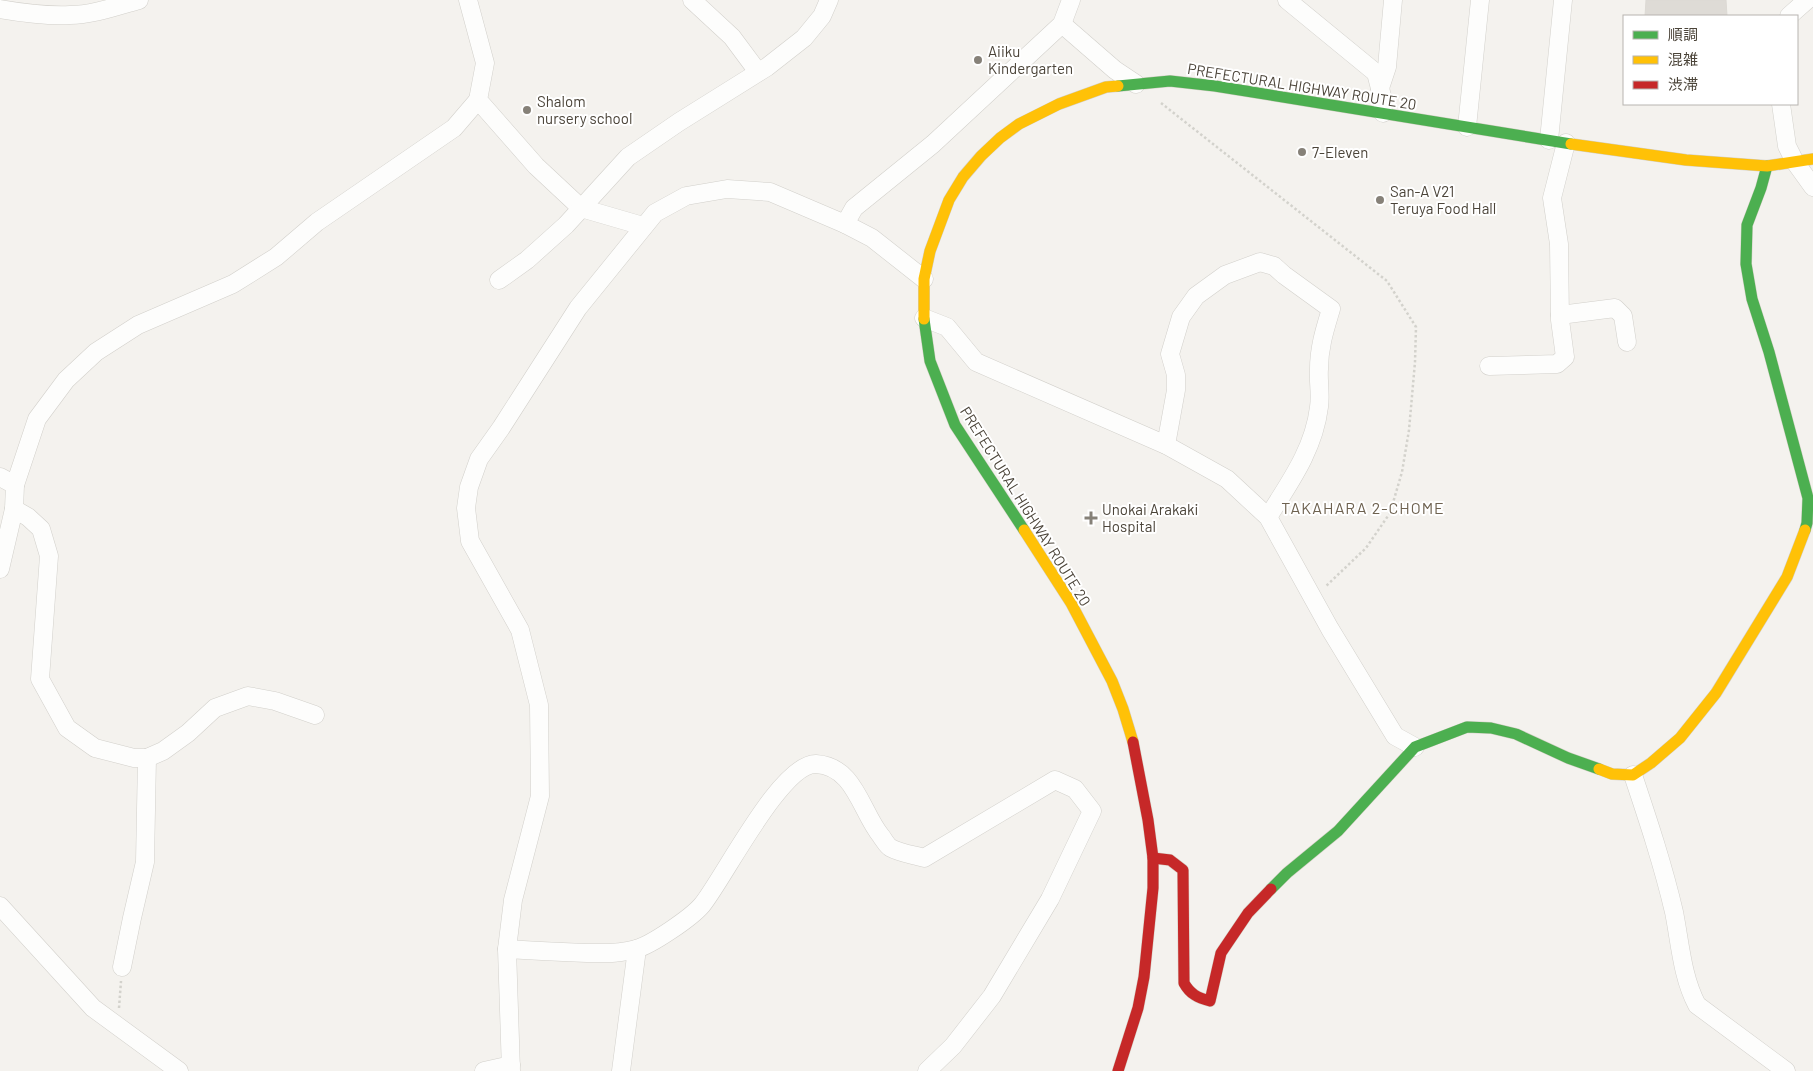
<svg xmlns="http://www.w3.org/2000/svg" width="1813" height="1071" font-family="Barlow,'Noto Sans JP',sans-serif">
  <rect width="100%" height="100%" fill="#f4f2ee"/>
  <path fill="#dedbd6" stroke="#dcd9d4" d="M1646,0H1726L1727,16H1645Z"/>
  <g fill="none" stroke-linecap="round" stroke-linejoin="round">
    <g stroke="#d2d0cb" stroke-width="19">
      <g id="street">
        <path d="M468,0L485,63L478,100L536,166L581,208L643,226"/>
        <path d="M692,0L732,37L758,72"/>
        <path d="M1287,0L1376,73L1382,96L1383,113"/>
        <path d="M0,9C23,13 47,16 70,15C93,15 117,6 139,0"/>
        <path d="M1789,16L1807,0"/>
        <path d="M1062,24L1115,70L1136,84"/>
        <path d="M1380,88L1387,67L1393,0"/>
        <path d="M1781,104L1787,146L1795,162L1813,187"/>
        <path d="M1467,127L1480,0"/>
        <path d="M1549,140L1563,0"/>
        <path d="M845,224L854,208L933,144L1062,24L1071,0"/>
        <path d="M499,280L527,260L566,225L628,157L679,122L767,67L804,38L822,16L829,0"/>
        <path d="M1560,315L1615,308L1623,316L1627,342"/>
        <path d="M924,318L947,327L976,362L1166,445L1227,479L1268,517L1330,629L1395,736L1415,747"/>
        <path d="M1489,366L1557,364L1565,357L1560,320L1559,244L1552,198L1566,143"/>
        <path d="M1166,445L1176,390V375L1170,354L1181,317L1196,296L1225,275L1260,262L1274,266L1284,275L1331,309C1325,329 1319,347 1319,369C1318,381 1321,395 1319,407C1314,449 1290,482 1268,517"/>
        <path d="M0,477L15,485L14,509L0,569"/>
        <path d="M15,485L37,419L66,380L96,352L138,325L233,284L276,257L317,222L454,128L478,100"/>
        <path d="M14,509L28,517L41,529L49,556L40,679L67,728L95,748L134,758H147L145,862L132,918L122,967"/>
        <path d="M147,758L163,751L188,733L215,708L248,696L275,701L315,715"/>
        <path d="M1633,775C1648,820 1663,865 1674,912C1680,942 1682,977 1697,1005L1786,1071"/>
        <path d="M0,906L93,1008L179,1071"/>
        <path d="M507,949C534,951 560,952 587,953C603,953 620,954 636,949C651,945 691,918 702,905C724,878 781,763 816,764C855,766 861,812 881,836C884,840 887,846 891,848C900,853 914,855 924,858L1055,780L1075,789L1092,811L1050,899L992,996L953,1046L927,1071"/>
        <path d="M484,1071L511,1065"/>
        <path d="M511,1071L507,949L513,900L540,796L539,705L520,630L470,541L466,508L469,487L479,459L501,428L578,308L655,213L686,196L727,189L770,192L845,224L872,238L924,279"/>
        <path d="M621,1071L637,949"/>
      </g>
    </g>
    <g stroke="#d3cfc5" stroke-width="12">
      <g id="fast">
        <path d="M1118,86L1170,81L1215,86L1571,144"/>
        <path d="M1767,166L1761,188L1747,225L1746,264L1752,299L1769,352L1808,498L1807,523L1805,530"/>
        <path d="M924,319L930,361L955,425L1024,530"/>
        <path d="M1271,889L1287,873L1338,831L1415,747L1467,727L1491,728L1516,734L1568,758L1599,769"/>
      </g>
    </g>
    <g stroke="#d3cfc5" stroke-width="12">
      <g id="slow">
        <path d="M1571,144L1686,160L1767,166L1813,159"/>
        <path d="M924,319V279L930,251L949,200L963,177L981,156L1000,138L1019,124L1059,104L1106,87L1118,86"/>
        <path d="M1024,530L1071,603L1112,681L1123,709L1133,742"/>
        <path d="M1599,769L1612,774L1633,775L1651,763L1680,738L1716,693L1787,577L1805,530"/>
      </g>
    </g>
    <g stroke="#d3cfc5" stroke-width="12">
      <g id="jam">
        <path d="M1153,858L1170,860L1183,870L1184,983C1190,994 1198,998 1210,1001L1221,953L1248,913L1271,889"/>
        <path d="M1118,1071L1138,1008L1144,977L1153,888V858L1148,820L1133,742"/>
      </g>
    </g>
    <g stroke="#d3d2cc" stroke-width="2.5" stroke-dasharray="2.5 2.5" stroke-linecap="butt">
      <path d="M1161,103L1387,281L1416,327L1415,362L1409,430L1402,472L1390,513L1366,548L1325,587"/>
      <path d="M119,1008L121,981"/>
    </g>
    <use href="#street" stroke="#fdfdfc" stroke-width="18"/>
    <use href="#fast" stroke="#4caf50" stroke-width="11"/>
    <use href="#slow" stroke="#ffc107" stroke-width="11"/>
    <use href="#jam" stroke="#c62828" stroke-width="11"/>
  </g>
  <g fill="#868178" stroke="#fff" stroke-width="2">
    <circle cx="978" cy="60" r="5"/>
    <circle cx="527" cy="110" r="5"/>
    <circle cx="1302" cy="152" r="5"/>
    <circle cx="1380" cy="200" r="5"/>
    <path d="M1088.5 510.5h5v5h5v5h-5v5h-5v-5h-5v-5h5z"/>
  </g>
  <g text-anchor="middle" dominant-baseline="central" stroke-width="4" stroke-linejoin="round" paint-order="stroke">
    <g font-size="15" fill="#4b4439" stroke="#fff" text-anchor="start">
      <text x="988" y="51">Aiiku<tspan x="988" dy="17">Kindergarten</tspan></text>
      <text x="537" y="101">Shalom<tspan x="537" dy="17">nursery school</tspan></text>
      <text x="1312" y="152">7-Eleven</text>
      <text x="1390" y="191">San-A V21<tspan x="1390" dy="17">Teruya Food Hall</tspan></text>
      <text x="1102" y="509">Unokai Arakaki<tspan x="1102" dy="17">Hospital</tspan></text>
    </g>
    <g font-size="15" fill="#4b4439" stroke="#fff">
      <text transform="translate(1302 86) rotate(9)">PREFECTURAL HIGHWAY ROUTE 20</text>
      <text transform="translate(1026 506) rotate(58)">PREFECTURAL HIGHWAY ROUTE 20</text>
    </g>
    <g font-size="16" letter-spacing="1" fill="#6e6250" stroke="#fff">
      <text x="1363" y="507">TAKAHARA 2-CHOME</text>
    </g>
  </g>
  <rect x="1623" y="15" width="175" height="90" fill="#ffffff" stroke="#b7b4b0"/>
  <rect x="1633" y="31" width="25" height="8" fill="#4caf50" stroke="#b7b4b0"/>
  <text x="1668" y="40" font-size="15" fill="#4b4439">順調</text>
  <rect x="1633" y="56" width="25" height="8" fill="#ffc107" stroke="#b7b4b0"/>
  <text x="1668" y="65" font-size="15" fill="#4b4439">混雑</text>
  <rect x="1633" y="81" width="25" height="8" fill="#c62828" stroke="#b7b4b0"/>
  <text x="1668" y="90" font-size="15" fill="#4b4439">渋滞</text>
</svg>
